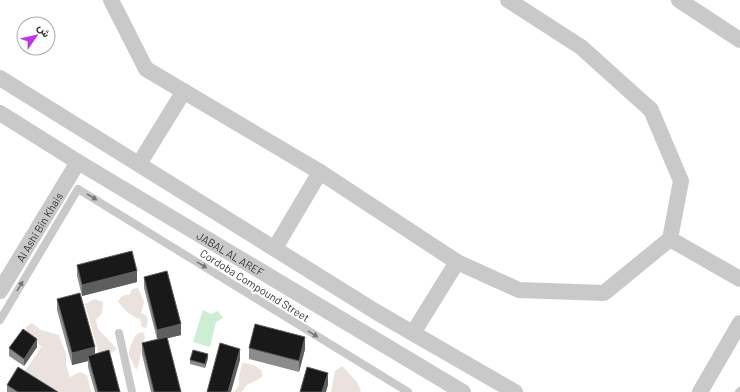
<svg xmlns="http://www.w3.org/2000/svg" width="740" height="392" font-family="Barlow,Vazirmatn,sans-serif">
  <rect width="100%" height="100%" fill="#fff"/>
  <g fill="#ebe1dd">
    <path d="M138,288L144,302L141,313L147,316L148,321L146,328L142,327L140,319C132,317 123,309 118,301L122,296L130,294L132,289Z"/>
    <path d="M94,299L103,302L102,313L96,320L98,329L117,349L106,356L99,354L85,304Z"/>
    <path d="M32,323L41,330L59,335L66,354V365L70,377L80,372L87,375L91,392H46L17,375L26,369L40,350L41,346L27,333L26,327Z"/>
    <path d="M142,332L144,333C146,341 143,346 141,353C139,359 140,364 136,370L129,355V350L134,338L137,334Z"/>
    <path d="M242,363C251,363 255,365 262,371V377L247,385L242,392H234L239,385V377Z"/>
    <path d="M342,366L357,382L361,391L360,392H331L335,371Z"/>
  </g>
  <path fill="#cdedd4" d="M203,310L211,314L218,311L223,318L216,322L210,347L193,342Z"/>
  <g fill="none" stroke-linecap="round" stroke-linejoin="round">
    <g stroke="#c9c9c9" stroke-width="8">
      <path d="M0,320L78,189L408,392"/>
      <path d="M119,333L132,392"/>
      <path d="M739,392L740,391"/>
    </g>
    <g stroke="#c9c9c9" stroke-width="16">
      <path d="M111,0L146,69L320,172L457,262L519,290L604,293L670,239L681,181L651,110L581,47L508,0"/>
      <path d="M679,0L740,40"/>
      <path d="M0,78L378,313L515,392"/>
      <path id="s1" d="M0,113L78,162L463,392"/>
      <path d="M139,164L184,91"/>
      <path d="M670,239L740,279"/>
      <path d="M275,248L320,172"/>
      <path id="s2" d="M0,291L78,162"/>
      <path d="M413,333L457,262"/>
      <path d="M700,392L740,323"/>
    </g>
  </g>
  <g fill="#8c8c8c">
    <path d="M77,265L137,282L82,296L77,276Z"/>
    <path d="M144,277L181,335L167,338L181,392H151L142,354V343L157,339L144,288Z"/>
    <path d="M57,299L95,354L120,392H95L88,367V361L72,365L57,310Z"/>
    <path d="M37,347L24,366L9,356V348Z"/>
    <path d="M249,348L305,349L299,372L249,359Z"/>
    <path d="M208,358L205,368L190,364V360Z"/>
    <path d="M7,385L58,392H7Z"/>
  </g>
  <g fill="#5e5e5e">
    <path d="M137,271V282L82,296V285Z"/>
    <path d="M181,324V335L157,341V330Z"/>
    <path d="M305,337V349L299,372V361Z"/>
    <path d="M37,339V347L24,366V359Z"/>
    <path d="M95,347V359L88,356V361L72,365V353Z"/>
    <path d="M240,349V360L231,392H228Z"/>
    <path d="M208,354V358L205,368V364Z"/>
    <path d="M328,373V385L326,392H322Z"/>
  </g>
  <g fill="#191919" stroke="#5e5e5e">
    <path d="M132,251L137,271L82,285L77,265Z"/>
    <path d="M167,271L181,324L157,330L144,277Z"/>
    <path d="M80,293L95,347L72,353L57,299Z"/>
    <path d="M255,324L305,337L299,361L249,348Z"/>
    <path d="M23,329L37,339L24,359L9,348Z"/>
    <path d="M167,337L181,392H154L142,343Z"/>
    <path d="M220,343L240,349L228,392H207Z"/>
    <path d="M109,350L120,392H98L88,356Z"/>
    <path d="M193,350L208,354L205,364L190,360Z"/>
    <path d="M18,367L58,392H18L7,385Z"/>
    <path d="M307,367L328,373L322,392H300Z"/>
  </g>
  <defs><path id="oneway-solid" d="M-6-.8H1V-3.2L6.5 0L1 3.2V.8H-6Z"/></defs>
  <g fill="#767676">
    <use href="#oneway-solid" transform="translate(92 197) rotate(32)"/>
    <use href="#oneway-solid" transform="translate(202 265) rotate(32)"/>
    <use href="#oneway-solid" transform="translate(20 286) rotate(-59)"/>
    <use href="#oneway-solid" transform="translate(313 334) rotate(32)"/>
  </g>
  <g text-anchor="middle" dominant-baseline="central" stroke-width="4" stroke-linejoin="round" paint-order="stroke">
    <g font-size="11" fill="#323232" stroke="#fff">
      <text stroke="none"><textPath href="#s2" startOffset="75">Al Ashi Bin Khais</textPath></text>
      <text stroke="none"><textPath href="#s1" startOffset="270">JABAL AL AREF</textPath></text>
      <text transform="translate(255 285) rotate(32)">Cordoba Compound Street</text>
    </g>
  </g>
  <g transform="translate(36 36) rotate(56)"><circle r="19" fill="#ffffff" stroke="#adadad"/>
  <path d="M0-3L7 15L0 10L-7 15Z" fill="#bb37e6"/>
  <text y="-6" font-size="11" font-weight="bold" text-anchor="middle" fill="#323232">ش</text>
  </g>
</svg>
